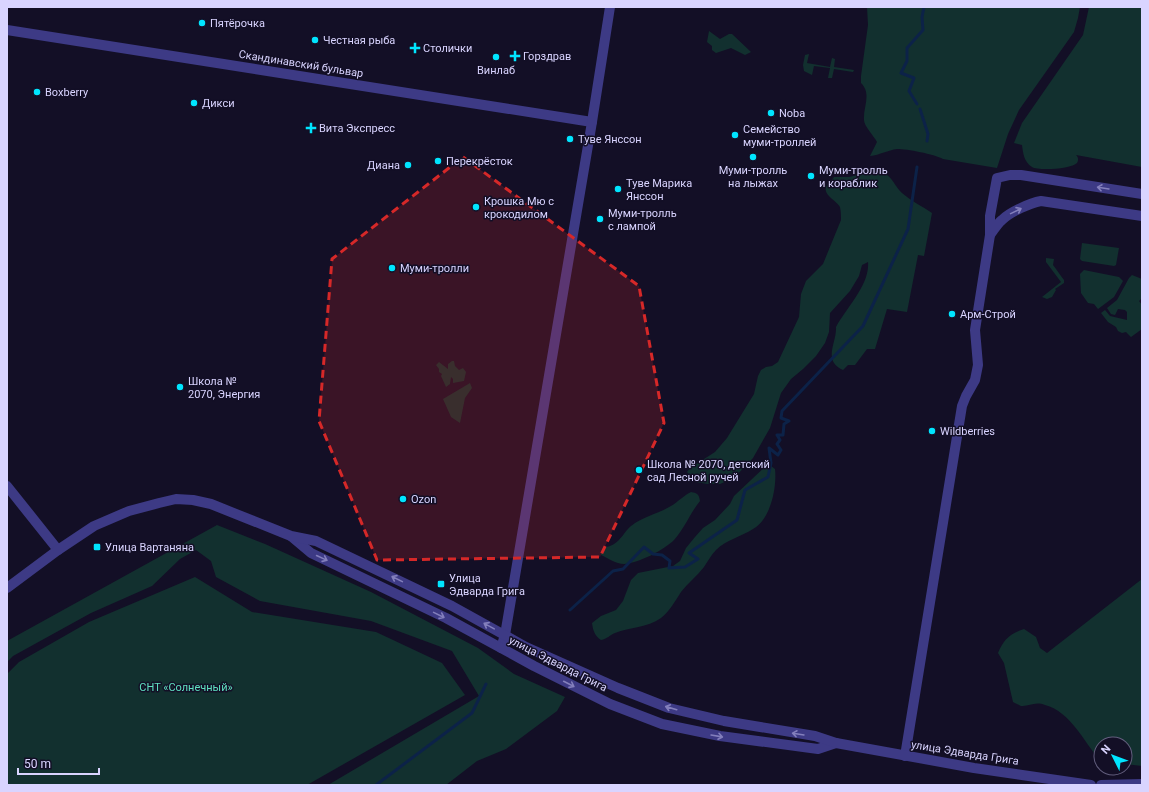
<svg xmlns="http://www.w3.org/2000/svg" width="1149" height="792" font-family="Roboto,sans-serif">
  <rect width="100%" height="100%" fill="#130f26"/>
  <g fill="#12302f">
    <path d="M867,7H1080L1078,18L1074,32L1019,110L1008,134L997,168L943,159C934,154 907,149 897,149C888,150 880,155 870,156L877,142C874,136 864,126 864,120C863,107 872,94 861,83V76L868,25Z"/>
    <path d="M1089,7H1142V167L1076,155C1078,157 1079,160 1077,163C1072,169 1038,171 1032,167C1024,162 1023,153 1022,145L1014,143L1022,123L1083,35Z"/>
    <path d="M709,31L720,39L729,34H732L751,52L745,55L731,48L716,53L712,50V46L707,42Z"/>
    <path d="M809,54L807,63L830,67L832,58L835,59L834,67L854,70L853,72L834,69L832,78H828L830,68L814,66L812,75L804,71L803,65L805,55Z"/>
    <path d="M874,171C893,173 891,182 902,193C911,201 922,206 932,213L924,256L918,255L907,312L887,309L875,349H867L855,365H848L843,370C822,360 837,343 836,327C846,308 870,285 868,262L862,265L859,276L850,291L830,313L829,332L825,343L816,356L803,369L791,379L781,393L770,428L753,458L734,478L720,484H708L695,482L687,472L690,468L715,452L727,438L754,394L758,376L761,370L766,367L772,366L778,362L799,317L801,294L806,281L823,264L841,220C841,215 841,212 840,207C837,201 823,195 826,187C828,184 832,180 834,177H849Z"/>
    <path d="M1082,243L1119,248L1116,265L1114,266L1082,261L1080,259Z"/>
    <path d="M1046,258L1054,259L1053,265C1057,270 1060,275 1064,280V283L1055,289L1056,290L1052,297L1047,299L1042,297L1061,282L1046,262Z"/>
    <path d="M1084,270L1119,277L1123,281L1114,297L1098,309L1094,304L1088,303L1081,293L1080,274Z"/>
    <path d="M1132,275L1142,279V298L1139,301L1142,305V329L1131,337L1126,332L1122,333L1118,331L1116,327L1108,322L1101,313L1105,310L1110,316L1127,320V312L1125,310L1118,309L1115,315L1111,314L1107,308L1117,300L1129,278Z"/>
    <path d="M452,361H454L455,366L459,370L463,368L466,372L464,381L453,383V379L451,377L450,384L446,387L441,376L442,374L439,372V369L436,365L439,362L448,369V364Z"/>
    <path d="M470,383L472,388L465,398L460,423L451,417L443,399Z"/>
    <path d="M768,464L775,469C777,487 771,519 753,529C741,537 727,539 716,550C711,555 708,561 704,567C697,576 688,583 681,592C675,601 670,611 661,618C647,628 630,627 615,633C610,635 607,639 601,640C595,636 593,631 592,623L601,616L616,610L623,601L631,580L638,573L673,566L680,561L686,548L695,537L703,528L715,520L730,504L734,496Z"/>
    <path d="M691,492C697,493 699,494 700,501C690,513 685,528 674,540C664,550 639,563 624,564C616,564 608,558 601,555C601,546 608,548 614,544C621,540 625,531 631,526C644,516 658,514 671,506C678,502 683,496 691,492Z"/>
    <path d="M217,525L265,544L371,592L478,648L514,674L565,697L557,711L506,749L477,761L446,785H328L479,696L452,651L371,621L260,601L216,577L211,561L196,550L180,559L152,586L91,613L13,656L7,662V641Z"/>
    <path d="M195,577L252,612L376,632L442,663L465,695L307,785H7V674L19,662L89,622Z"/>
    <path d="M1142,579V766L1125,764V744H1101L1100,760C1083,741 1071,712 1045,705C1034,701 1029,707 1021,706C1019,705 1015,703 1013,702L1004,663L998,653C1004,639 1010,634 1024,629L1036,637L1040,648L1047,653Z"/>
  </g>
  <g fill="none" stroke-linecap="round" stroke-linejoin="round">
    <g stroke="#0c2248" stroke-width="3">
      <path d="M917,104L909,91L914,78L901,73L907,61V48L923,30L922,17L924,7"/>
      <path d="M920,109L928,134L927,141"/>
      <path d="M570,610L613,571L623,569L644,547L653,554L662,555L670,561L669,568L685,567L698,559L689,553L737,520L745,490L768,477L771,463L769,448L778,455L781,450L777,444L780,440L777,435H783L784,424L789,421L781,418L782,411L863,326L908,229L917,167"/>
      <path d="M376,785L472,713L486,684"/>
    </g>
    <g stroke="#3d3a85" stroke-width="10">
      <path d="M7,30L592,122"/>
      <path d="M990,235C994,230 997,224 1002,220C1010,212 1030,203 1041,201L1142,216"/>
      <path d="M7,486L58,550"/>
      <path d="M501,648L505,635L592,122L610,7"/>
      <path d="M905,756L962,406L966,396L975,380L978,365L975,330L990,235V216L997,178L1010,175H1021L1142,194"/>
    </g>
    <g stroke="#3d3a85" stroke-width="10">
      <path d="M292,537L311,553L446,618L534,666L610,704L662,724L720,736L818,749L836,743"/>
      <path d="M7,588L58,550L94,526L129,511L159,503L176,499L193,500L211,504L291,536L316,541L452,606L526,647L618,688L669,708L724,721L815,736L836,743L974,768L1091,785"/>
      <path d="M1101,785L1142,784"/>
    </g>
  </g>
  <defs><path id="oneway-shaft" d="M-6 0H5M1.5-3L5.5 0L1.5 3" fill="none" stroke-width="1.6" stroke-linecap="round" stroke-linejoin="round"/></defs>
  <g stroke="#837fbc">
    <use href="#oneway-shaft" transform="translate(1103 188) rotate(-171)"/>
    <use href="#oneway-shaft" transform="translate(1016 211) rotate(-26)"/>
    <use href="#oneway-shaft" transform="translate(322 558) rotate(25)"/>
    <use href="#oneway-shaft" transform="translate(397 579) rotate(-154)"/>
    <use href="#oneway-shaft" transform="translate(439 615) rotate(26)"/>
    <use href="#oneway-shaft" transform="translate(489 626) rotate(-151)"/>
    <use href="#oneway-shaft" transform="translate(569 684) rotate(27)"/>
    <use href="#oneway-shaft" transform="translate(671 708) rotate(-164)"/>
    <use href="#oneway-shaft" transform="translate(798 734) rotate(-171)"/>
    <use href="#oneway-shaft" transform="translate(717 736) rotate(10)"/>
  </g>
  <path fill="#d62828" fill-opacity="0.2" stroke="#d62828" stroke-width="3" stroke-dasharray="8 5" stroke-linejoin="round" d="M463,157L639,286L664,423L600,557L377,560L319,421L332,259Z"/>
  <g fill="#00e5ff" stroke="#130f26" stroke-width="1.5">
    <circle cx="202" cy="23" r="4"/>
    <circle cx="315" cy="40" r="4"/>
    <path d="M413 42h4v4h4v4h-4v4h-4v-4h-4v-4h4z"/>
    <path d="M513 50h4v4h4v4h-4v4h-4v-4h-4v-4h4z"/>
    <circle cx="496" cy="57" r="4"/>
    <circle cx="37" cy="92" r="4"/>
    <circle cx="194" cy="103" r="4"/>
    <circle cx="771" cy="113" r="4"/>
    <path d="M309 122h4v4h4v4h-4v4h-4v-4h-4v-4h4z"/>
    <circle cx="735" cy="135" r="4"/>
    <circle cx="570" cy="139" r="4"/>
    <circle cx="753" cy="157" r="4"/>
    <circle cx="438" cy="161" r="4"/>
    <circle cx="408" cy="165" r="4"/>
    <circle cx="811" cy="176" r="4"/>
    <circle cx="618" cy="189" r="4"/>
    <circle cx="476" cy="207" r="4"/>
    <circle cx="600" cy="219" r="4"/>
    <circle cx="392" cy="268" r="4"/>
    <circle cx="952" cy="314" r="4"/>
    <circle cx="180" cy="387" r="4"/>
    <circle cx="932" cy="431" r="4"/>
    <circle cx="639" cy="470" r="4"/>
    <circle cx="403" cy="499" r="4"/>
    <rect x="93" y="543" width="8" height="8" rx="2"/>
    <rect x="437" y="580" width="8" height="8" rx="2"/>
  </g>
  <g text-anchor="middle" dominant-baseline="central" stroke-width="3" stroke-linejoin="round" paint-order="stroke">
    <g font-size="11" fill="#d9d4ff" stroke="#130f26" text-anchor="start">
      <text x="210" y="23">Пятёрочка</text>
      <text x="323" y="40">Честная рыба</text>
      <text x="423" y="48">Столички</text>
      <text x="523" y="56">Горздрав</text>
      <text x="496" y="70" text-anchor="middle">Винлаб</text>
      <text x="45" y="92">Boxberry</text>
      <text x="202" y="103">Дикси</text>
      <text x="779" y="113">Noba</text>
      <text x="319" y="128">Вита Экспресс</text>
      <text x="743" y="129">Семейство<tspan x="743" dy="13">муми-троллей</tspan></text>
      <text x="578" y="139">Туве Янссон</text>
      <text x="446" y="161">Перекрёсток</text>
      <text x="400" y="165" text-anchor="end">Диана</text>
      <text x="753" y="170" text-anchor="middle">Муми-тролль<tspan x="753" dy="13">на лыжах</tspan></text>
      <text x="819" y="170">Муми-тролль<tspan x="819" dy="13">и кораблик</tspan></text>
      <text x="626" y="183">Туве Марика<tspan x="626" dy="13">Янссон</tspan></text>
      <text x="484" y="201">Крошка Мю с<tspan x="484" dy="13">крокодилом</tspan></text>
      <text x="608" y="213">Муми-тролль<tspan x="608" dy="13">с лампой</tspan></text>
      <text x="400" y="268">Муми-тролли</text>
      <text x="960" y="314">Арм-Строй</text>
      <text x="188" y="381">Школа №<tspan x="188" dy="13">2070, Энергия</tspan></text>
      <text x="940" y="431">Wildberries</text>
      <text x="647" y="464">Школа № 2070, детский<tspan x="647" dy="13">сад Лесной ручей</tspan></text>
      <text x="411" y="499">Ozon</text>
      <text x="105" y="547">Улица Вартаняна</text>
      <text x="449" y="578">Улица<tspan x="449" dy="13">Эдварда Грига</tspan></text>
    </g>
    <g font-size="11" fill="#d9d4ff" stroke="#130f26">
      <text transform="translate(301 64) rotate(9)">Скандинавский бульвар</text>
      <text transform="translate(558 664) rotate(27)">улица Эдварда Грига</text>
      <text transform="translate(965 753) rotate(9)">улица Эдварда Грига</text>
    </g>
    <g font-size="11" fill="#5fe0c0" stroke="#130f26">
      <text x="186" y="687">СНТ «Солнечный»</text>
    </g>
  </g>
  <rect width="1149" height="792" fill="none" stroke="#d9d4ff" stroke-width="16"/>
  <g transform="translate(1113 756) rotate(312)"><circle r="19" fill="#130f26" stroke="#625e7d"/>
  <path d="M0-3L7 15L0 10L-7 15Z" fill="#00e5ff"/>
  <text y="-6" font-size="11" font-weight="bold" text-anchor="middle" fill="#d9d4ff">N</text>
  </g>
  <path d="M18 768v6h81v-6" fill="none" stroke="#d9d4ff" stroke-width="2"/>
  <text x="24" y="768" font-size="12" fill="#d9d4ff" stroke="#130f26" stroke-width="3" paint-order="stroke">50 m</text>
</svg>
